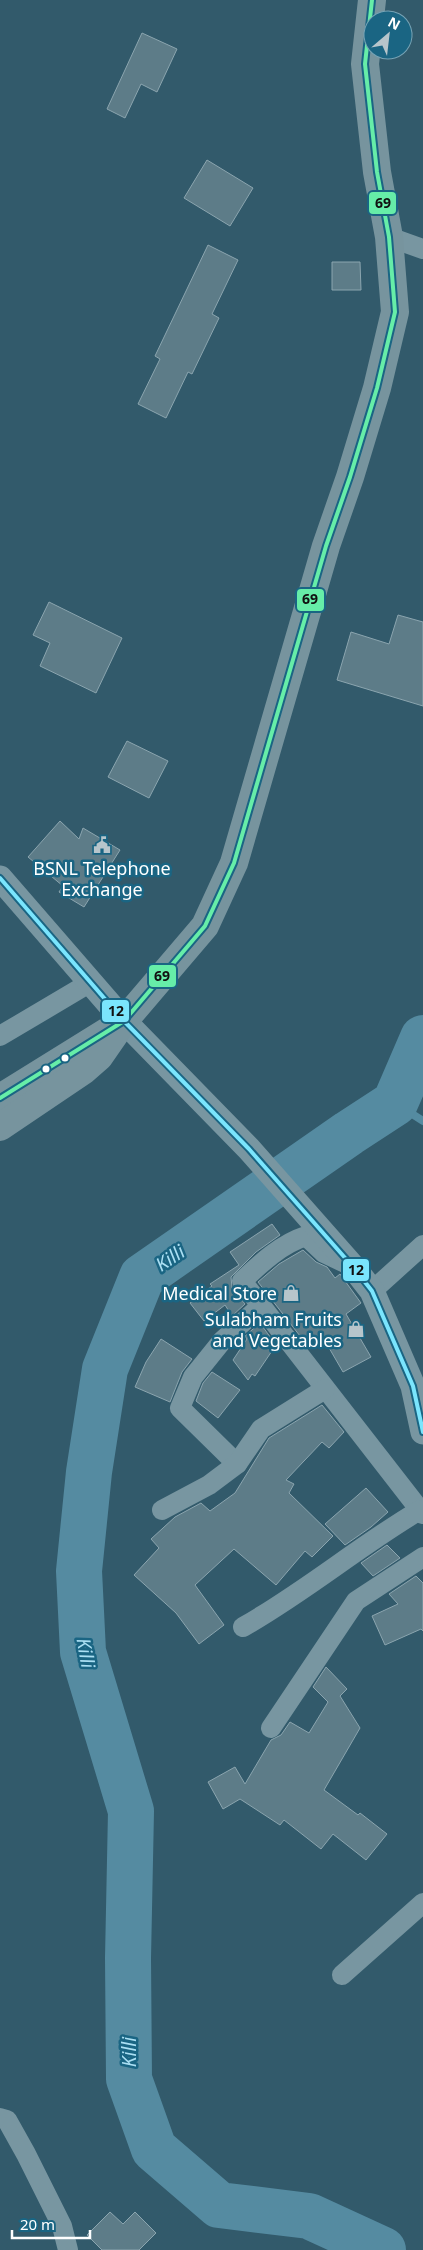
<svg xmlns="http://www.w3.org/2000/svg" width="423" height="2250" font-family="'Noto Sans',sans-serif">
  <rect width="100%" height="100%" fill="#325a6b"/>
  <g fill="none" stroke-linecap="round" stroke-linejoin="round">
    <path stroke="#558ba1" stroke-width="8" d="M395,1103L423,1121"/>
    <path stroke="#558ba1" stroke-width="46" d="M383,2250L309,2216L219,2205L154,2149L129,2079L128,1958L131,1811L83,1652L79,1571L89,1472L105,1369L142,1277L349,1133L395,1103L423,1038"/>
  </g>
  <g fill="#5d7c88" stroke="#8ba5af">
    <path d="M142,33L177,49L157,92L141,84L125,118L107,109Z"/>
    <path d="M207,160L253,188L230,226L184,198Z"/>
    <path d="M208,245L238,260L212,314L219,318L192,374L188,372L166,418L138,404L160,359L155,356Z"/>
    <path d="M332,262H360L361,290H332Z"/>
    <path d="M49,602L122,638L96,693L40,666L50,643L33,635Z"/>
    <path d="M398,615L423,622V706L337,680L351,632L389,644Z"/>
    <path d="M127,741L168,761L149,798L108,777Z"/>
    <path d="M60,821L79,839L83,828L120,850L84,907L59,892L63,886L28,857Z"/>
    <path d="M272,1224L280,1235L256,1252L231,1277L232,1288L245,1304L232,1316L225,1305L204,1321L190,1303L212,1286L210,1284L239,1265L230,1252Z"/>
    <path d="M303,1250L316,1262L327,1267L335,1278L340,1274L361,1303L346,1314L371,1357L343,1372L321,1334L307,1345L258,1282L279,1264Z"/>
    <path d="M260,1323L276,1345L255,1376L252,1374L248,1380L233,1360L247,1339L245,1336Z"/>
    <path d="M161,1339L192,1359L182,1372L170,1402L135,1387L146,1362Z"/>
    <path d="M212,1372L240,1390L218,1418L196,1401L203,1383Z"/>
    <path d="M322,1405L344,1432L329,1448L322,1442L286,1480L294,1484L289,1493L333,1536L312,1557L305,1551L276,1585L234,1549L195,1585L224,1625L199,1644L176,1613L134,1575L159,1548L151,1539L175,1517L201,1503L210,1511L235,1493L269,1438Z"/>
    <path d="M366,1488L388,1512L371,1527L345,1545L325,1524Z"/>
    <path d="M387,1545L400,1558L373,1576L361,1563Z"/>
    <path d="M416,1576L423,1583V1631L421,1629L385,1645L372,1616L398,1604L389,1594Z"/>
    <path d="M326,1667L347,1689L340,1696L360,1728L324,1790L358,1815L360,1813L387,1834L366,1860L333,1834L321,1849L284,1820L280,1825L240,1799L223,1809L208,1782L235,1767L245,1784L271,1740L281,1735L290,1722L309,1733L328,1702L313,1687Z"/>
    <path d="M110,2212L123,2224L135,2212L156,2233L139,2250H102L87,2235Z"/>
  </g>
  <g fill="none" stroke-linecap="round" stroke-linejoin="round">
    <g stroke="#7896a1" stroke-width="20">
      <path d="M389,237L423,249"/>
      <path d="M0,1036L91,982"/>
      <path d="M343,1262L324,1253L306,1236C281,1244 261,1263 242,1281L423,1514"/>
      <path d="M372,1291L423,1245"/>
      <path d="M237,1464L180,1408L193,1377L222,1341L261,1306"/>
      <path d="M162,1510L209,1485L237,1464L261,1429L325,1389"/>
      <path d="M243,1627C305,1592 359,1546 420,1510"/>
      <path d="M271,1728L356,1601L423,1557"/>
      <path d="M342,1975L423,1903"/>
      <path d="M0,2118L7,2120L26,2154L62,2226L68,2250"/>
    </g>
    <path stroke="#7896a1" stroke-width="25" d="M0,878L124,1021L249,1149L354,1268L372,1291L413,1386L423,1432"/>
    <g stroke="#77949e" stroke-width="28">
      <path d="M0,1098L124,1021L205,926L234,863L326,546L350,477L377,388L395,312L389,237L377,172L365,64L372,0"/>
      <path d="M0,1127L83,1071L99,1057L117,1031"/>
    </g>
    <g stroke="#1a6583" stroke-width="8">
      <path id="bus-1" d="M0,878L124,1021L249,1149L354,1268L372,1291L413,1386L423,1432"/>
    </g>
    <g stroke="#1a6583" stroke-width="8">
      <path id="bus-2" d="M0,1098L124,1021L205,926L234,863L326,546L350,477L377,388L395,312L389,237L377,172L365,64L372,0"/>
    </g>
    <use href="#bus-1" stroke="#7ae5fd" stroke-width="4"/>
    <use href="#bus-2" stroke="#66eda8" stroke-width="4"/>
  </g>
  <defs>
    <g id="civic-bare" transform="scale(1.35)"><path d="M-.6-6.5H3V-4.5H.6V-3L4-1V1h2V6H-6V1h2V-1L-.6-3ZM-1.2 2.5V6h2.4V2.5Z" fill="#b7c5cb" stroke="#1a6583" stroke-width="2.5" paint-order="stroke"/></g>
    <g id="shop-bare" transform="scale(1.35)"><path d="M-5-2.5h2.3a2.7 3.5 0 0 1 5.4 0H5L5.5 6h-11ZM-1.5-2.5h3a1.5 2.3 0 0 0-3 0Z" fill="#b7c5cb" stroke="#1a6583" stroke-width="2.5" paint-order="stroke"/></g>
  </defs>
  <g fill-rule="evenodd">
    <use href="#civic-bare" x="102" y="845"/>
    <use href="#shop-bare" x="291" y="1293"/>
    <use href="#shop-bare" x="356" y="1329"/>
  </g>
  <g fill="#fff" stroke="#1a6583" stroke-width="2">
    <circle cx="65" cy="1058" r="4.5"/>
    <circle cx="46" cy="1069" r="4.5"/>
  </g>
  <g text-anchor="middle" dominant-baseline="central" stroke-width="5" stroke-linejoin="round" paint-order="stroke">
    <g font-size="18" fill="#fff" stroke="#1a6583" text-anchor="end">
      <text x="102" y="868" text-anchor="middle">BSNL Telephone<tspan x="102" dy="21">Exchange</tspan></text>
      <text x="277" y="1293">Medical Store</text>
      <text x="342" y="1319">Sulabham Fruits<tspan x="342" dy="21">and Vegetables</tspan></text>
    </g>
    <g font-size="19" font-style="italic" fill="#aadff3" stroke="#1a6583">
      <text transform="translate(170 1258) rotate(-34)">Killi</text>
      <text transform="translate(86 1653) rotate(80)">Killi</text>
      <text transform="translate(129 2052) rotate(-90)">Killi</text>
    </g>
  </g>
  <g stroke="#1a6583" stroke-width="2">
    <rect x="368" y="191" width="29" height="24" rx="5" fill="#66eda8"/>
    <rect x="296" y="588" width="29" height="24" rx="5" fill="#66eda8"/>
    <rect x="148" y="964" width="29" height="24" rx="5" fill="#66eda8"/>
    <rect x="101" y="999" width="29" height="24" rx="5" fill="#7ae5fd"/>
    <rect x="342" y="1258" width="28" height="24" rx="5" fill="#7ae5fd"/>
  </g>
  <g font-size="14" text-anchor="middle" font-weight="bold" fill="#111">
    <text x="383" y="208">69</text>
    <text x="310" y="604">69</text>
    <text x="162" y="981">69</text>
    <text x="116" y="1016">12</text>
    <text x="356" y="1275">12</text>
  </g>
  <g transform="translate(388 35) rotate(28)"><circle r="24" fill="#1a6583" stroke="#76a3b5"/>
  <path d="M0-4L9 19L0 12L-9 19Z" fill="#b7c5cb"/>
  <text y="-8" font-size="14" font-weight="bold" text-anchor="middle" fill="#ffffff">N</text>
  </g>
  <path d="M12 2230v8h78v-8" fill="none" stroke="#ffffff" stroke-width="2.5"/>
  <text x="20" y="2230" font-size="15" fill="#ffffff" stroke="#1a6583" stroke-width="4" paint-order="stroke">20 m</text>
</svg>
